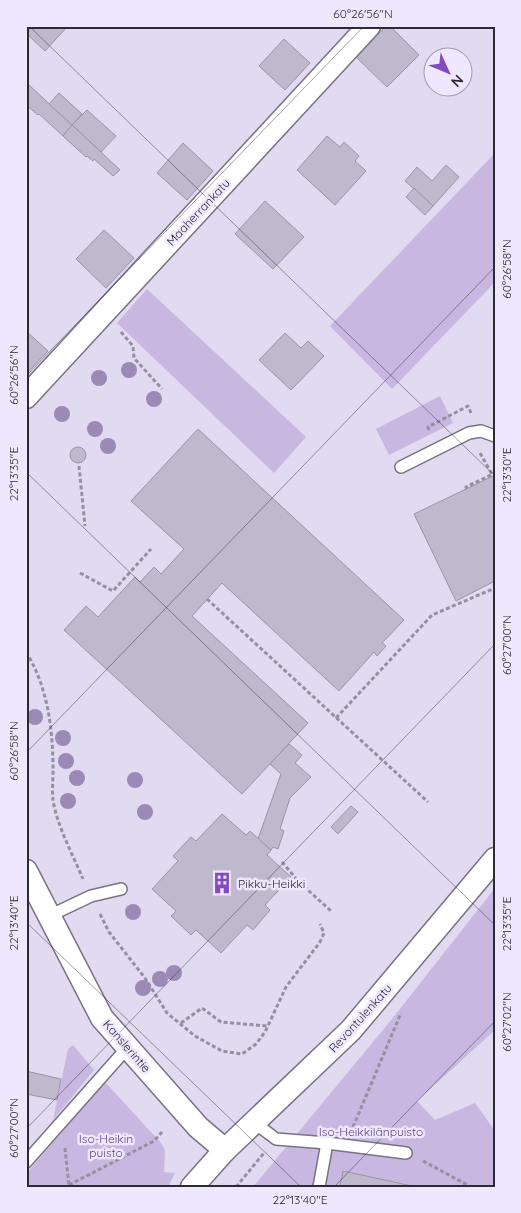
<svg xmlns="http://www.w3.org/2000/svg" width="521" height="1213" font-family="Quicksand,sans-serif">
  <rect width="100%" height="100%" fill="#e2daf0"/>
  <g fill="#c7b7e1">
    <path d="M495,153V282L392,389L330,326Z"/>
    <path d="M147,289L306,437L274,473L117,323Z"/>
    <path d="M440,396L453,423L389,455L376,429Z"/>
    <path d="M495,888V1030L417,1101L435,1120L475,1103L495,1131V1187H253L392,1019Z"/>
    <path d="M73,1045L94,1070L53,1120L68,1049Z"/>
    <path d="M105,1082L161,1143L165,1150L164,1172L175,1173L168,1187H26V1174Z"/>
  </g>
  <g fill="#c0b8cd" stroke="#9b94a7">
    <path d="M26,26H68L45,51L26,33Z"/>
    <path d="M386,26H390L419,55L387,87L356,57Z"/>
    <path d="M284,39L310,63L285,90L259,66Z"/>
    <path d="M29,85L72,125L63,136L39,114L38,115L26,105V88Z"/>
    <path d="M59,93L82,114L72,125L49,104Z"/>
    <path d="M87,110L116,136L101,152L72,125Z"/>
    <path d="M72,125L120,170L113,176L94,159L93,161L87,156L86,157L63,136Z"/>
    <path d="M327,136L340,147L344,142L359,156L355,161L366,171L335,205L297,170Z"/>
    <path d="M183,143L213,171L187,200L157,173Z"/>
    <path d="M446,165L459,177L433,206L405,181L417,167L432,181Z"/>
    <path d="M414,188L433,206L425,215L406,197Z"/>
    <path d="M265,201L304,237L273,269L235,234Z"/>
    <path d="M104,230L134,258L106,288L76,259Z"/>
    <path d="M26,331L48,351L26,374Z"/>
    <path d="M285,333L301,348L308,341L324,356L291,390L259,360Z"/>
    <path d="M198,429L404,620L382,643L386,646L377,656L374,652L339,691L222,583L192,616L308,723L242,794L64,630L86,606L98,617L135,577L140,582L154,567L161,574L184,549L131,501Z"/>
    <circle cx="78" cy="455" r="8"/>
    <path d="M495,475V581L456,601L414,514Z"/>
    <path d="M289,744L302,755L295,763L311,777L290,798L280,829L284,831L278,849L273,847L271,850L258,839L281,774L270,764Z"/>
    <path d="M351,806L358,812L338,834L331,827Z"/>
    <path d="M222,814L246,835L250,831L271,850L267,855L291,877L265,905L270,910L253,930L247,925L221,953L196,930L191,935L171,916L176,911L152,889L178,861L173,856L191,837L196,841Z"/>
    <path d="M26,1071L61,1079L57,1100L26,1094Z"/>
    <path d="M343,1171L412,1186V1187H340Z"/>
  </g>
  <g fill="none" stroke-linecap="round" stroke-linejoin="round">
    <g stroke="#797285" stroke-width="14">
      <g id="lane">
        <path d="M401,467L469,433L481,431L495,436"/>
        <path d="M49,916L91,896L121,889"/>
        <path d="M255,1123L276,1139L327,1143L406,1153"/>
        <path d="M26,1162L128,1047"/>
        <path d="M319,1187L327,1143"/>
      </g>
    </g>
    <g stroke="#797285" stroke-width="25">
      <g id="street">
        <path d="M26,397L369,26"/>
        <path d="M26,871L102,1018L198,1127L225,1150"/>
        <path d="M192,1187L225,1150L351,1030L495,859"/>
      </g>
    </g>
    <g stroke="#9590a0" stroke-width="3" stroke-dasharray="4 2.5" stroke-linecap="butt">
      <path d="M121,332L133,346L134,358L162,389"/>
      <path d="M429,430L428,427L468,406L471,413"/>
      <path d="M480,453L492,474"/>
      <path d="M79,466L85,526"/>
      <path d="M467,489L466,487L495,473"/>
      <path d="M80,573L113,591L151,549"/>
      <path d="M207,599L428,802"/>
      <path d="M26,652C48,687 53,730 53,770C53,780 52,791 53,800C57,826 73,855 83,879"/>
      <path d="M336,718L432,615L495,588"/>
      <path d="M282,862L299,882L331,911"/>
      <path d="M100,914L109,932L145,978L167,1013L195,1036L222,1051L242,1054L256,1044L265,1032L286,987L320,942L324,933L320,924"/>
      <path d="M181,1023L202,1008L221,1022L267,1026"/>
      <path d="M353,1127L401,1013"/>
      <path d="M65,1148L69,1186"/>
      <path d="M423,1161L471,1187"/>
      <path d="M69,1185L154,1141L162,1132"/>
      <path d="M236,1187L264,1153"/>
    </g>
    <use href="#lane" stroke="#fff" stroke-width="11"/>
    <use href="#street" stroke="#fff" stroke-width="22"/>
  </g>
  <g fill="#9b89b6">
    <circle cx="129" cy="370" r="8"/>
    <circle cx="99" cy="378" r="8"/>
    <circle cx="154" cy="399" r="8"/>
    <circle cx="62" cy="414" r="8"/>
    <circle cx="95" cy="429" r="8"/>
    <circle cx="108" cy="446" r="8"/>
    <circle cx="35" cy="717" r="8"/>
    <circle cx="63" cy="738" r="8"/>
    <circle cx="66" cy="761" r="8"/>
    <circle cx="77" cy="778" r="8"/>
    <circle cx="135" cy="780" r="8"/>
    <circle cx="68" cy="801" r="8"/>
    <circle cx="145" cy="812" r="8"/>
    <circle cx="133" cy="912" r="8"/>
    <circle cx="174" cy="973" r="8"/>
    <circle cx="160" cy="979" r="8"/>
    <circle cx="143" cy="988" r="8"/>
  </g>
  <path fill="none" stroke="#2c2a32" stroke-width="1" stroke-opacity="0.45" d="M29,26L495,476M494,26L495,27M26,376L364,26M26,472L495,925M26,753L495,267M26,922L301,1187M26,1129L495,644M334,1187L495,1021"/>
  <defs>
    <g id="building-bare" transform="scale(1.725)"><path d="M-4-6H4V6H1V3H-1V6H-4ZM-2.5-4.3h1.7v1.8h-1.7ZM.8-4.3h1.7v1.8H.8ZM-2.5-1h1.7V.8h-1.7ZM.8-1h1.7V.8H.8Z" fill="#814bc2" stroke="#efe7fd" stroke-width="2.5" paint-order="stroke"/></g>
  </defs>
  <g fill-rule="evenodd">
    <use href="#building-bare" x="222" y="883"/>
  </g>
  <g text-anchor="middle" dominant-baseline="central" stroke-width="5" stroke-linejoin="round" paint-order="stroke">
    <g font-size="12" fill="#2c2a32" stroke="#efe7fd">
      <text transform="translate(198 212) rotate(-47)">Maaherrankatu</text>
      <text transform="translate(360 1018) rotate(-48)">Revontulenkatu</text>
      <text transform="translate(127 1046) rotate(49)">Kanslerintie</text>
    </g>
    <g font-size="12" fill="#2c2a32" stroke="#efe7fd" text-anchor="start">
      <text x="238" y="883">Pikku-Heikki</text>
    </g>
    <g font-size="12" fill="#614687" stroke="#efe7fd">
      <text x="371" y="1131">Iso-Heikkilänpuisto</text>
      <text x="106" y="1138">Iso-Heikin<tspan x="106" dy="14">puisto</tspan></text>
    </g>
  </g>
  <rect width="521" height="1213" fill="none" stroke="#efe7fd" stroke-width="55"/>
  <g transform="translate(448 72) rotate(134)"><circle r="24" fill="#efe7fd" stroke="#a19bac"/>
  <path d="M0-4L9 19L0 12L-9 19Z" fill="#814bc2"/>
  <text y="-8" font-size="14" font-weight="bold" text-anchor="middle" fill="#2c2a32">N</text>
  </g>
  <rect x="28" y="28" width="466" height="1158" fill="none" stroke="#2c2a32" stroke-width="2"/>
  <g font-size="12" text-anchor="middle" fill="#2c2a32">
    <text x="363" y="18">60°26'56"N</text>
    <text transform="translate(507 269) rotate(-90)" y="4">60°26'58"N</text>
    <text transform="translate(14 375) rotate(-90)" y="4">60°26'56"N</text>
    <text transform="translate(14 474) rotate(-90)" y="4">22°13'35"E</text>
    <text transform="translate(507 475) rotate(-90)" y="4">22°13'30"E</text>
    <text transform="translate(507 645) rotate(-90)" y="4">60°27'00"N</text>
    <text transform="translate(14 751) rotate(-90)" y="4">60°26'58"N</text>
    <text transform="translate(14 923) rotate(-90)" y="4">22°13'40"E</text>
    <text transform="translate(507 924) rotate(-90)" y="4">22°13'35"E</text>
    <text transform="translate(507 1022) rotate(-90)" y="4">60°27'02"N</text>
    <text transform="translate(14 1128) rotate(-90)" y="4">60°27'00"N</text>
    <text x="300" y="1204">22°13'40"E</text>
  </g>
</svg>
